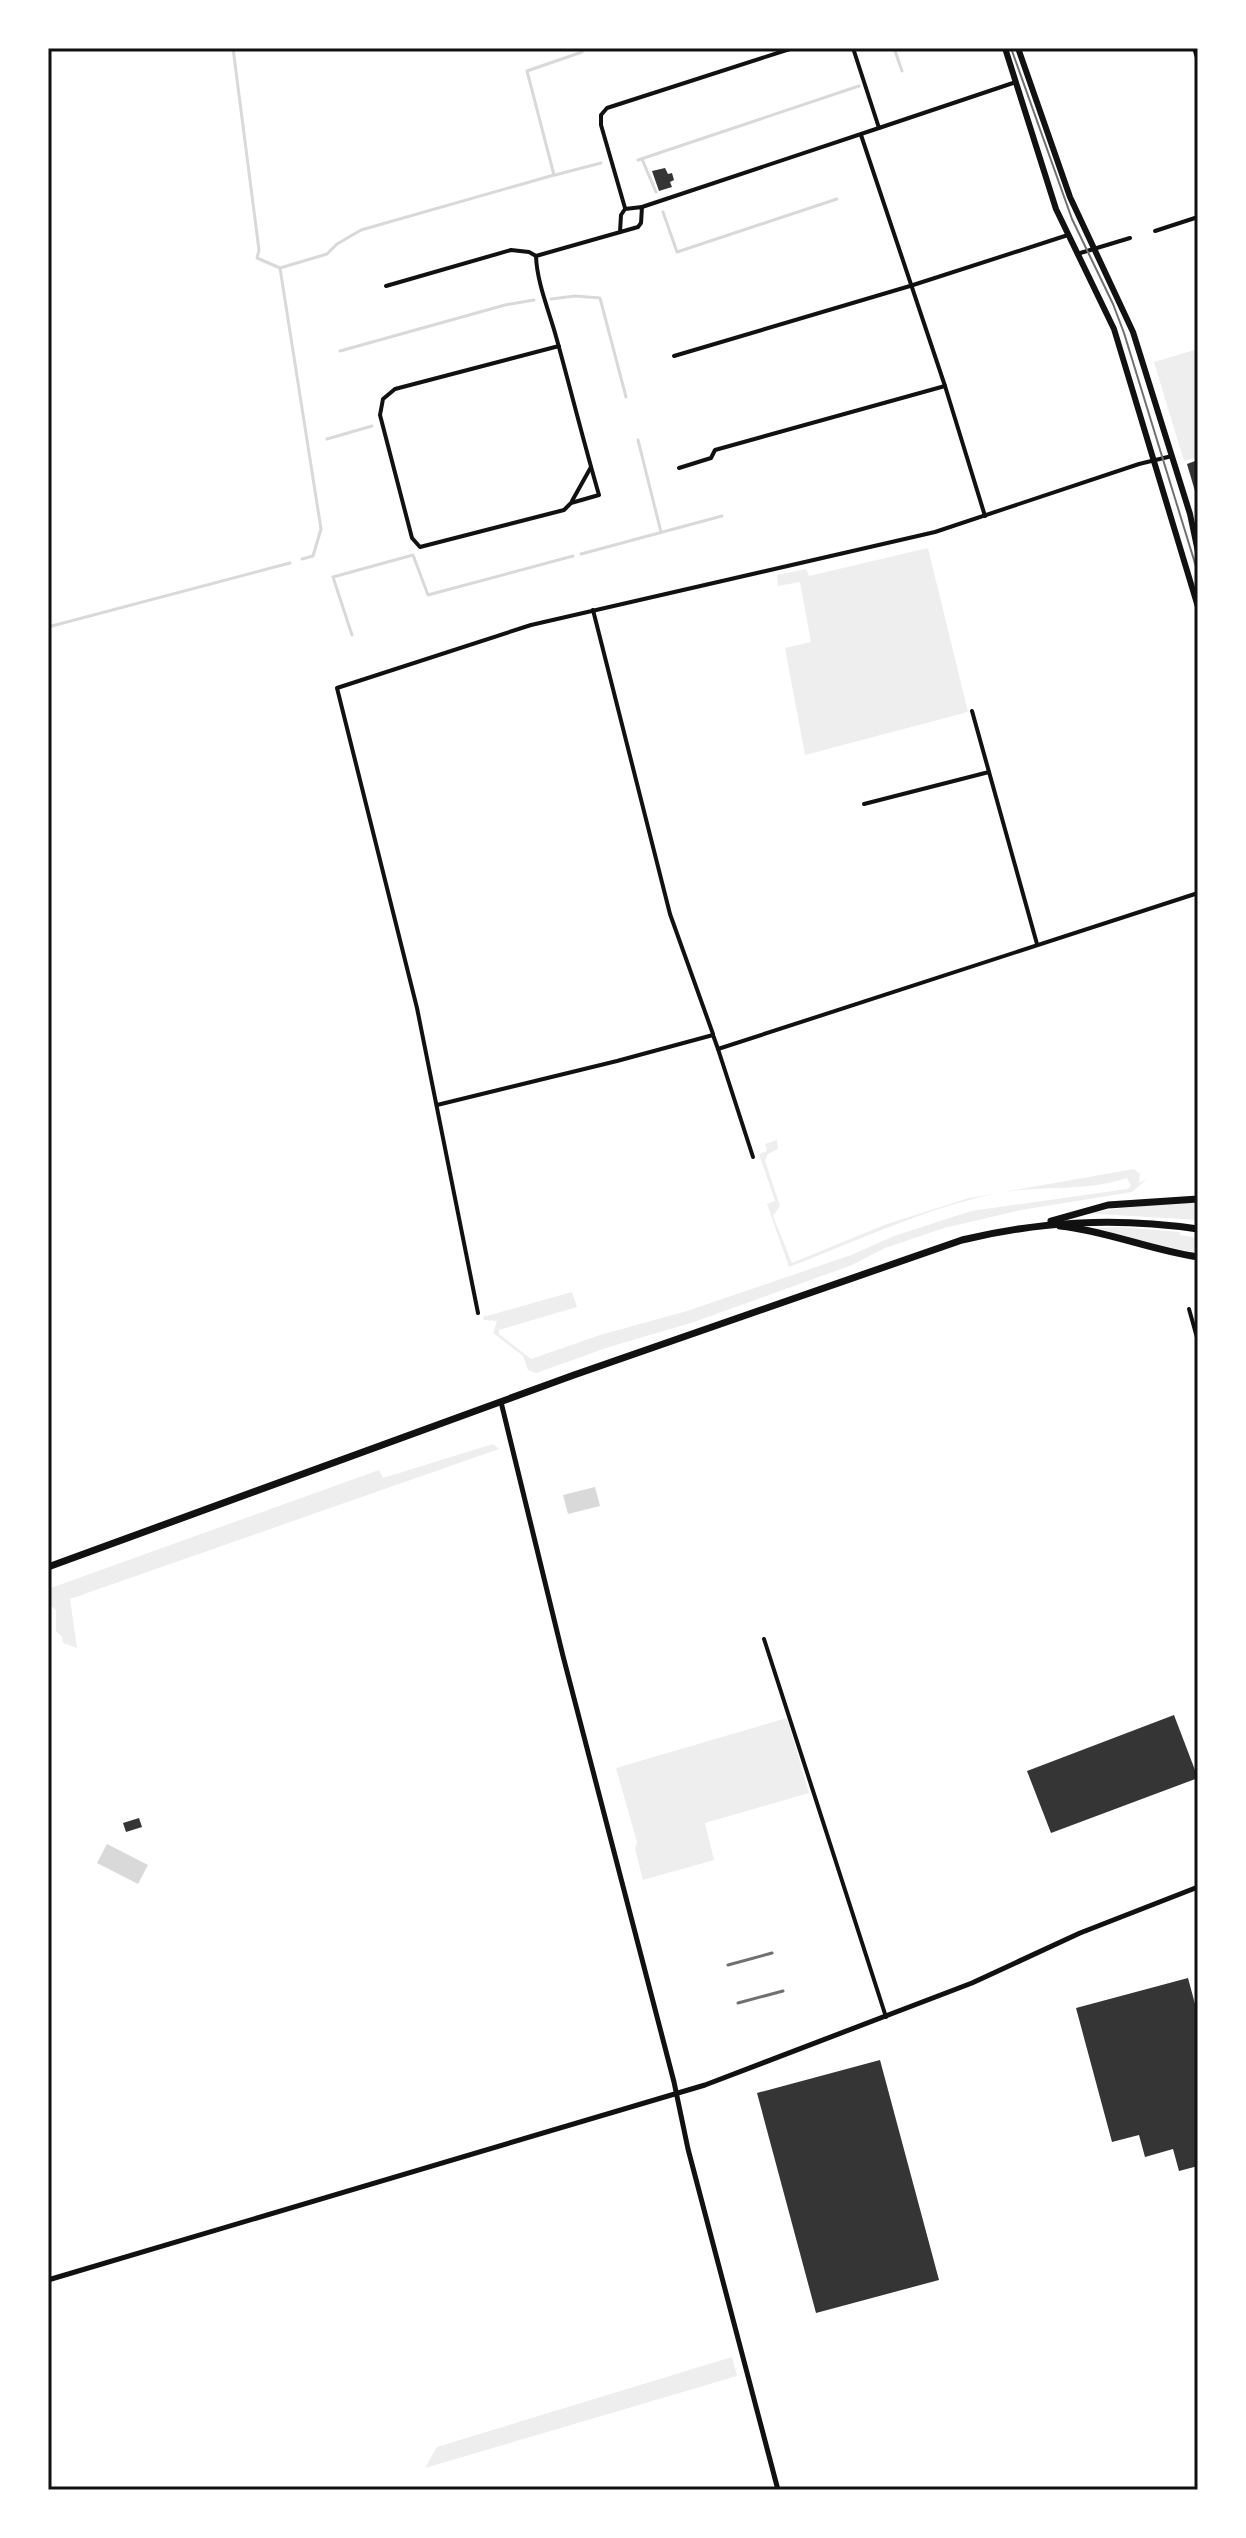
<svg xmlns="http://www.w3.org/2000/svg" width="1246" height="2538" font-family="Barlow,sans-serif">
  <rect width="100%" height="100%" fill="#fff"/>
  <g fill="#eee">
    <path d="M1198,349V457L1184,461L1154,362Z"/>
    <path d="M928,548L968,712L805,755L785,648L811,642L800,582L778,586L777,575L806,569L809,576Z"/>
    <path d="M777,1140L778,1149L768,1154L765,1160L780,1206L773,1216L792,1263L884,1225L969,1198L1134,1169L1140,1174L1139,1183L1147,1179L1132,1192L1021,1210L944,1228L885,1248L852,1265L694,1322L609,1347L536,1373L528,1370L523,1356L493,1333L497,1321L484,1320L483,1317L572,1292L577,1307L499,1330V1334L531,1359L600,1335L687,1311L851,1255L894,1236L971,1211L1127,1189L1131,1186L1127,1178C1086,1192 1041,1185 998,1193C925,1208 858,1241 789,1267L767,1204L775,1201L759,1154L767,1151L765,1144Z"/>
    <path d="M1166,1203H1198V1220L1083,1213Z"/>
    <path d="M1118,1227L1180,1232V1235L1198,1238V1253L1162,1246L1092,1228Z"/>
    <path d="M493,1444L499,1449L70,1599L77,1648L63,1643L62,1637L56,1631V1610L53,1607L48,1608V1589L379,1470L383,1478Z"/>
    <path d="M787,1718L809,1793L705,1823L714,1860L643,1880L635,1849L637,1842L616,1768Z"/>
    <path d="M732,2357L737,2376L425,2468L437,2447Z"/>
  </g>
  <g fill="#d9d9d9">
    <path d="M595,1487L600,1506L568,1514L563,1495Z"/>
    <path d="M107,1844L148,1865L138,1884L97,1863Z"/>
  </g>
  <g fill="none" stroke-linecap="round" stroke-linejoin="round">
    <g stroke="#d9d9d9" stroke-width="3">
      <path d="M233,48L259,250L257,258L280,268L321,529L313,556L302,559"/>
      <path d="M592,48H593"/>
      <path d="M894,48L902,71"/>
      <path d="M642,159L656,192"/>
      <path d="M638,160L859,86"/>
      <path d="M555,175L601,163"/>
      <path d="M663,212L677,252L837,199"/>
      <path d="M280,268L327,254L337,244L361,230L554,175L527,71L582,52"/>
      <path d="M551,299L575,296L600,298L626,397"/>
      <path d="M340,351L505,305L534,300"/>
      <path d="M327,439L372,426"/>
      <path d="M638,440L661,532"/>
      <path d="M581,554L722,516"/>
      <path d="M48,627L290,563"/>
      <path d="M352,635L333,577L413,555L428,595L573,556"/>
    </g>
  </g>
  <g fill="#353535">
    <path d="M665,168L668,174L672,173L674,180L670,182L672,187L659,191L652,171Z"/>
    <path d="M1198,460V498H1197L1187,464Z"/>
    <path d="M1174,1715L1198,1778L1051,1833L1027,1771Z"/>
    <path d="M139,1818L142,1827L126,1832L123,1823Z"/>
    <path d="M1188,1978L1198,2015V2166L1179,2171L1173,2149L1145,2157L1139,2135L1112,2142L1076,2008Z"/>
    <path d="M880,2060L939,2280L816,2313L757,2093Z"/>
  </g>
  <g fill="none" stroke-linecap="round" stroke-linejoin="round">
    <g stroke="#111" stroke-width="4">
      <path d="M853,48L879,128L1016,82"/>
      <path d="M1194,48L1198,61"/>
      <path d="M861,135L945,386L985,516"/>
      <path d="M642,207L879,128"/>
      <path d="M625,208L601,125V115L607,108L793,48"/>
      <path d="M1155,231L1198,217"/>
      <path d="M1077,254L1130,238"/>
      <path d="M536,256C537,284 550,313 557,340C571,391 584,443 599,495L571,503L564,510L420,547L412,538L380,415L383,399L395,389L559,346"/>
      <path d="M386,286L511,250L529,252L536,256L638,227L641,223L642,207L625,209L621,215L620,232"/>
      <path d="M674,356L910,286L1068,235"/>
      <path d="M679,468L711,458L715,450L945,386"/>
      <path d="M572,501L591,467"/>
      <path d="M593,610L670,914L713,1034"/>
      <path d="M972,711L1037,944"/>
      <path d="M864,804L989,772"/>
      <path d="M718,1049L753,1157"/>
      <path d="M437,1105L617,1061L713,1035L718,1049L1198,893"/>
      <path d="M1189,1309L1198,1341"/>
      <path d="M478,1313L417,1008L337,688L531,625L935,532L1139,464L1172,456"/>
      <path d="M764,1639L886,2017"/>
    </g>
    <g stroke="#111" stroke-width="5">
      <path d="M501,1402L563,1656L674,2082L688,2149L778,2490"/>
      <path d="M48,2280L705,2085L972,1983L1080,1933L1198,1887"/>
    </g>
    <g stroke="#111" stroke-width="6">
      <path d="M1005,48L1056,209L1114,329L1198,607"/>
      <path d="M1018,48L1070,197L1133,332L1190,514L1198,552"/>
    </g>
    <g stroke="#111" stroke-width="7">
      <path d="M1051,1221L1108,1205L1198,1199"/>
      <path d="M1060,1226C1107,1231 1151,1250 1198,1257"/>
      <path d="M48,1567L574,1375L962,1240C1042,1221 1117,1217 1198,1229"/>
    </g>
    <path stroke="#707070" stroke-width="2" d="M1011,48L1072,219L1113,304L1124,333L1198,573"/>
    <g stroke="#707070" stroke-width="3">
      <path d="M728,1965L772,1953"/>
      <path d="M738,2003L783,1991"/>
    </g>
  </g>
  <rect width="1246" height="2538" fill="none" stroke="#ffffff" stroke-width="100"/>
  <rect x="50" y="50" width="1146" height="2438" fill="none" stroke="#111" stroke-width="3"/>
</svg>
